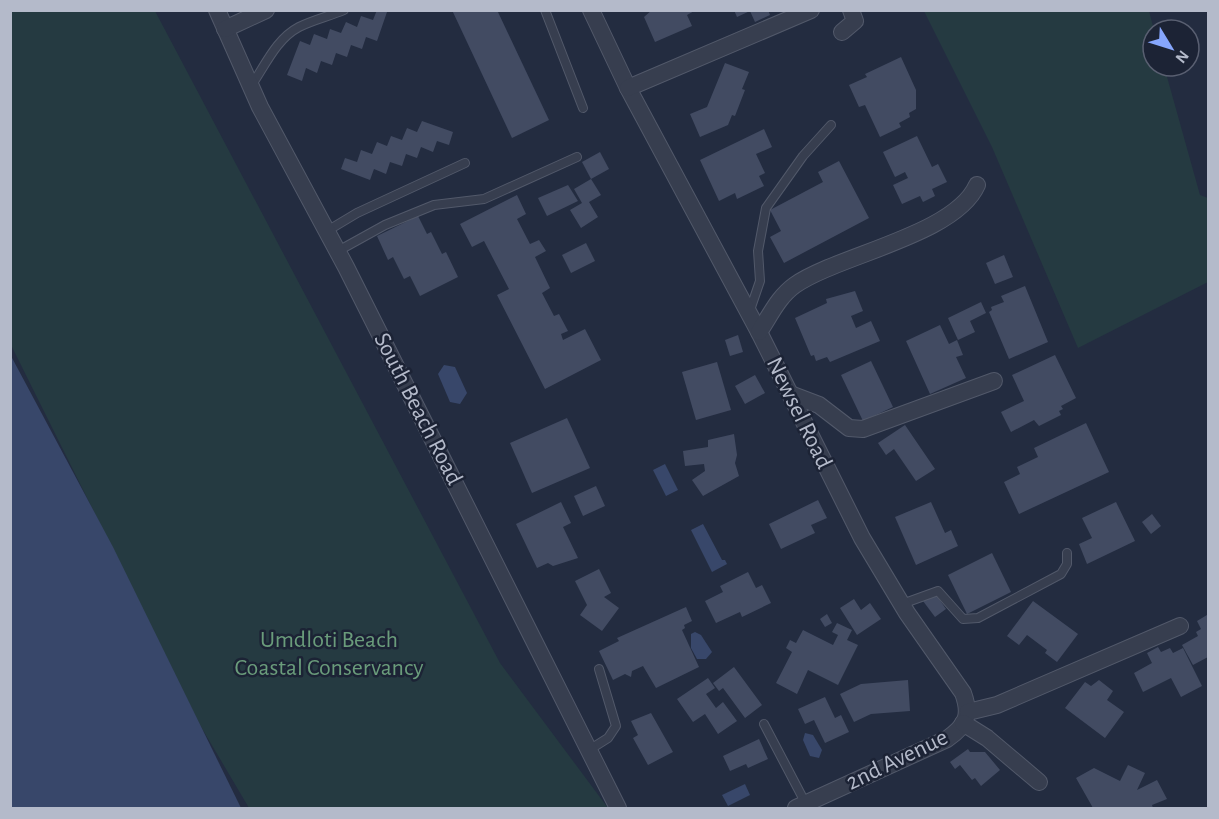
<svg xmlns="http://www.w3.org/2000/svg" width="1219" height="819" font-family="'Alegreya Sans',sans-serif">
  <rect width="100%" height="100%" fill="#232c40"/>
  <g fill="#253a41">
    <path d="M11,11H155L500,663L608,808H249L200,725L11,345Z"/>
    <path d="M924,11H1149L1154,30L1153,66H1164L1200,195L1208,198V282L1078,348L992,147Z"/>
  </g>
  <g fill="#38476a">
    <path d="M11,356L113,547L241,808H11Z"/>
    <path d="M444,365L455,367L467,393L460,404L450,402L438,374Z"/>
    <path d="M665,464L678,490L666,496L653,470Z"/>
    <path d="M703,524L722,560H725L727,564L712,572L691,530Z"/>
    <path d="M695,632L701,635L712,652L706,659H697L691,648V634Z"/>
    <path d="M805,733L813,735L822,750L819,758L810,756L803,740Z"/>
    <path d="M745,784L750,795L728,806L722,795Z"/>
  </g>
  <g fill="#424b62">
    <path d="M377,10L387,12L377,41L366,37L362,49L351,45L347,57L336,53L332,65L321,61L317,73L306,68L302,81L287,75L300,41L310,45L314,34L327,39L330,29L341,33L346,22L357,27L361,16L373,20Z"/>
    <path d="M452,10H497L549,120L512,138Z"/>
    <path d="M652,10H696L687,15L692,26L655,42L644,17Z"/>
    <path d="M734,10H768L770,15L755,22L750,11L737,17Z"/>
    <path d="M901,57L916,90V109L909,113L910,117L899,123L901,127L880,137L865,105L859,107L849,85L867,77L865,74Z"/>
    <path d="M725,63L749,72L742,89L745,90L735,116L732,115L728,125L700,137L690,114L707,107Z"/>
    <path d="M422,121L453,132L449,145L437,141L433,152L421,147L417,158L406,154L402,166L390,162L386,174L374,169L370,180L341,169L345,158L357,162L361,150L372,154L377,142L387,146L391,136L402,140L407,128L417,132Z"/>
    <path d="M764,129L772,147L756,154L765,173L759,176L764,186L737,199L735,193L719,201L700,160Z"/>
    <path d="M917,136L932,167L938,164L947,182L932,189L935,196L923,202L920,196L902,204L893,185L908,178L905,172L895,177L883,152Z"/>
    <path d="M600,152L609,169L591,179L582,162Z"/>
    <path d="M839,161L869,218L784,263L770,237L781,231L770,210L823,182L818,172Z"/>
    <path d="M591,179L601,195L589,202L598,217L581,228L570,210L582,203L574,189Z"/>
    <path d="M568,185L578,201L547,216L538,198Z"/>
    <path d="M517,195L526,214L517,219L530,244L539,240L546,251L535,257L550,288L542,293L554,316L559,314L568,331L561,334L563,340L585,329L601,360L545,389L497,295L509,289L484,241L472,247L460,224Z"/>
    <path d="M418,216L427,234L431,232L442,254L446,252L458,277L420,296L410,276L404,279L393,257L388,260L377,236Z"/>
    <path d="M586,243L595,261L571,273L562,255Z"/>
    <path d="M1004,255L1013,277L995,284L986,263Z"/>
    <path d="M1025,286L1048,342L1009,359L989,312L992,310L991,307L1004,302L1001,296Z"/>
    <path d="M855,291L863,311L851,316L856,328L871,321L880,341L830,362L827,357L816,361L814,355L811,356L795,318L827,303L826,299Z"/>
    <path d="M981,302L986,313L970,321L975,332L958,340L948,318Z"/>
    <path d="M940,325L949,344L957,340L963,355L956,357L966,378L930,394L906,341Z"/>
    <path d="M738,335L743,352L730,356L725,340Z"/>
    <path d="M1055,355L1076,398L1061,406L1063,409L1059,411L1061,415L1039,426L1034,420L1011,432L1001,412L1024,401L1012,375Z"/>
    <path d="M871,361L893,407L863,421L841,375Z"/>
    <path d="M717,362L731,410L696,420L682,372Z"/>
    <path d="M755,375L765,393L745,404L735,386Z"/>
    <path d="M567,418L590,468L532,493L510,443Z"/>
    <path d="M1086,423L1109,472L1019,514L1004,482L1020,474L1017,467L1038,457L1034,448Z"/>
    <path d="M905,425L935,469L916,481L894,449L886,455L878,443Z"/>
    <path d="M734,434L737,455L735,463L739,476L703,496L692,480L705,471L704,464L685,466L683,451L708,447V440Z"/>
    <path d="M596,486L605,506L583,516L574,496Z"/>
    <path d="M818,500L827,518L811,525L815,533L781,549L769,524Z"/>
    <path d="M561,502L571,523L563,527L578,558L553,566L548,563L537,568L516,524Z"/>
    <path d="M931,502L945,533L951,530L958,546L916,565L895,517Z"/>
    <path d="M1116,502L1135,541L1087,564L1079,544L1092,538L1082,518Z"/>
    <path d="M1152,514L1161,526L1151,534L1142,522Z"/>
    <path d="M992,553L1011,592L967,614L948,575Z"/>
    <path d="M599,569L611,593L604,597L619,608L602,631L580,615L587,605L575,581Z"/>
    <path d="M748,572L756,588L762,585L771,603L742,617L740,612L716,623L705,601L723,592L720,586Z"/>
    <path d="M935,593L946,609L935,617L923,601Z"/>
    <path d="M854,599L861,610L870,603L881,619L857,635L840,608Z"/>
    <path d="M1033,601L1078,634L1057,662L1045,653L1047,650L1027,635L1019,645L1007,636Z"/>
    <path d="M686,607L692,621L684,625L685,628L682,630L699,667L656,688L643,666L632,671L631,677L625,674L613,680L599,651L619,641L617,638Z"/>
    <path d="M827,614L832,623L825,627L820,619Z"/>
    <path d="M1207,615L1208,657L1193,665L1182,645L1198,636L1196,632L1201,629L1197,621Z"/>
    <path d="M837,623L852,630L847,640L858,645L838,685L808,670L797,694L776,683L792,652L786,648L790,640L796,643L803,630L833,645L838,635L832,632Z"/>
    <path d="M1158,647L1161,652L1170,648L1173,653L1183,648L1202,686L1181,697L1171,678L1143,692L1134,673L1152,663L1147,653Z"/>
    <path d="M734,667L762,705L745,718L723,688L719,691L713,683Z"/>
    <path d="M708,678L715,688L706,694L716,708L723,702L737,721L718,734L705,714L693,722L677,699Z"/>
    <path d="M908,680L910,711L871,714L854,722L840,694L861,684Z"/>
    <path d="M1099,680L1113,691L1107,700L1124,712L1105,738L1065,708L1085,682L1091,686Z"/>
    <path d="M825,697L835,718L841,715L849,732L825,743L814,720L805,724L798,709Z"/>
    <path d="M651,713L673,752L648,765L633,738L638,735L631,721Z"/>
    <path d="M759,739L768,759L748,768L746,764L730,771L723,756Z"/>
    <path d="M968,749L970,752H985L1000,770L981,786L975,778L972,780L960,765L955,769L950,762Z"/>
    <path d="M1128,765L1145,773L1137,790L1157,780L1167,799L1152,805L1153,808H1093L1076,778L1094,768L1120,781Z"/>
  </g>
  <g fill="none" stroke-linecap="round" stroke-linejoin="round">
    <g stroke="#52596a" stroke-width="10">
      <g id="lane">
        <path d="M545,10L583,108"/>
        <path d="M251,86C265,66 276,39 299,27C313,20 330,16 344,10"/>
        <path d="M327,231L357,213L465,163"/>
        <path d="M338,251L385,225L434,205L484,199L577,157"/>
        <path d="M749,313L760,281L758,251L766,208L803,156L831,125"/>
        <path d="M902,604L938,591L963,619L978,618L1061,574L1067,564V553"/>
        <path d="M764,724L806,804"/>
        <path d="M589,750L608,738L616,726L599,669"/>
      </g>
    </g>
    <g stroke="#52596a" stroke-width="18">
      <g id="street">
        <path d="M217,10L260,107L346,267L618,808"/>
        <path d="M591,10L628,88L759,332L862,538L907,613L963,693C971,715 967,725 947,739L796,808"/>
        <path d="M225,29L266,10"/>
        <path d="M842,32L855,21L851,10"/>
        <path d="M628,88L811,10"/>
        <path d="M759,332C770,316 778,297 795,285C838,255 955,235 977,185"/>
        <path d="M790,394L819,405L849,428L863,429L994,381"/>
        <path d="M968,712L997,705L1180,626"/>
        <path d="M963,723L987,738L1039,782"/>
      </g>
    </g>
    <use href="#lane" stroke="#373e4f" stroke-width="8"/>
    <use href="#street" stroke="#373e4f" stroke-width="16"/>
  </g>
  <g text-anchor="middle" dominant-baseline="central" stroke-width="5" stroke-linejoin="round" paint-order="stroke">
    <g font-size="24" fill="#b4baca" stroke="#1c2335">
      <text transform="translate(418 409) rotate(63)">South Beach Road</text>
      <text transform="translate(799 413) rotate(64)">Newsel Road</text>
      <text transform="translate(897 760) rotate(-26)">2nd Avenue</text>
    </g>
    <g font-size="24" fill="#6a9c7b" stroke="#1c2335">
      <text x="329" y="640">Umdloti Beach<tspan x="329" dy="28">Coastal Conservancy</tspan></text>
    </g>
  </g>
  <rect width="1219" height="819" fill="none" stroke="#b4baca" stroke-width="24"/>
  <g transform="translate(1171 48) rotate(128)"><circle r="28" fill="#1c2335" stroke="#595f71" stroke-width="1.5"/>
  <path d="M0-4.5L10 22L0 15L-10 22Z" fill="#86a6fd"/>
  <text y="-9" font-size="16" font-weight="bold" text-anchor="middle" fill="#b4baca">N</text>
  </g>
</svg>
